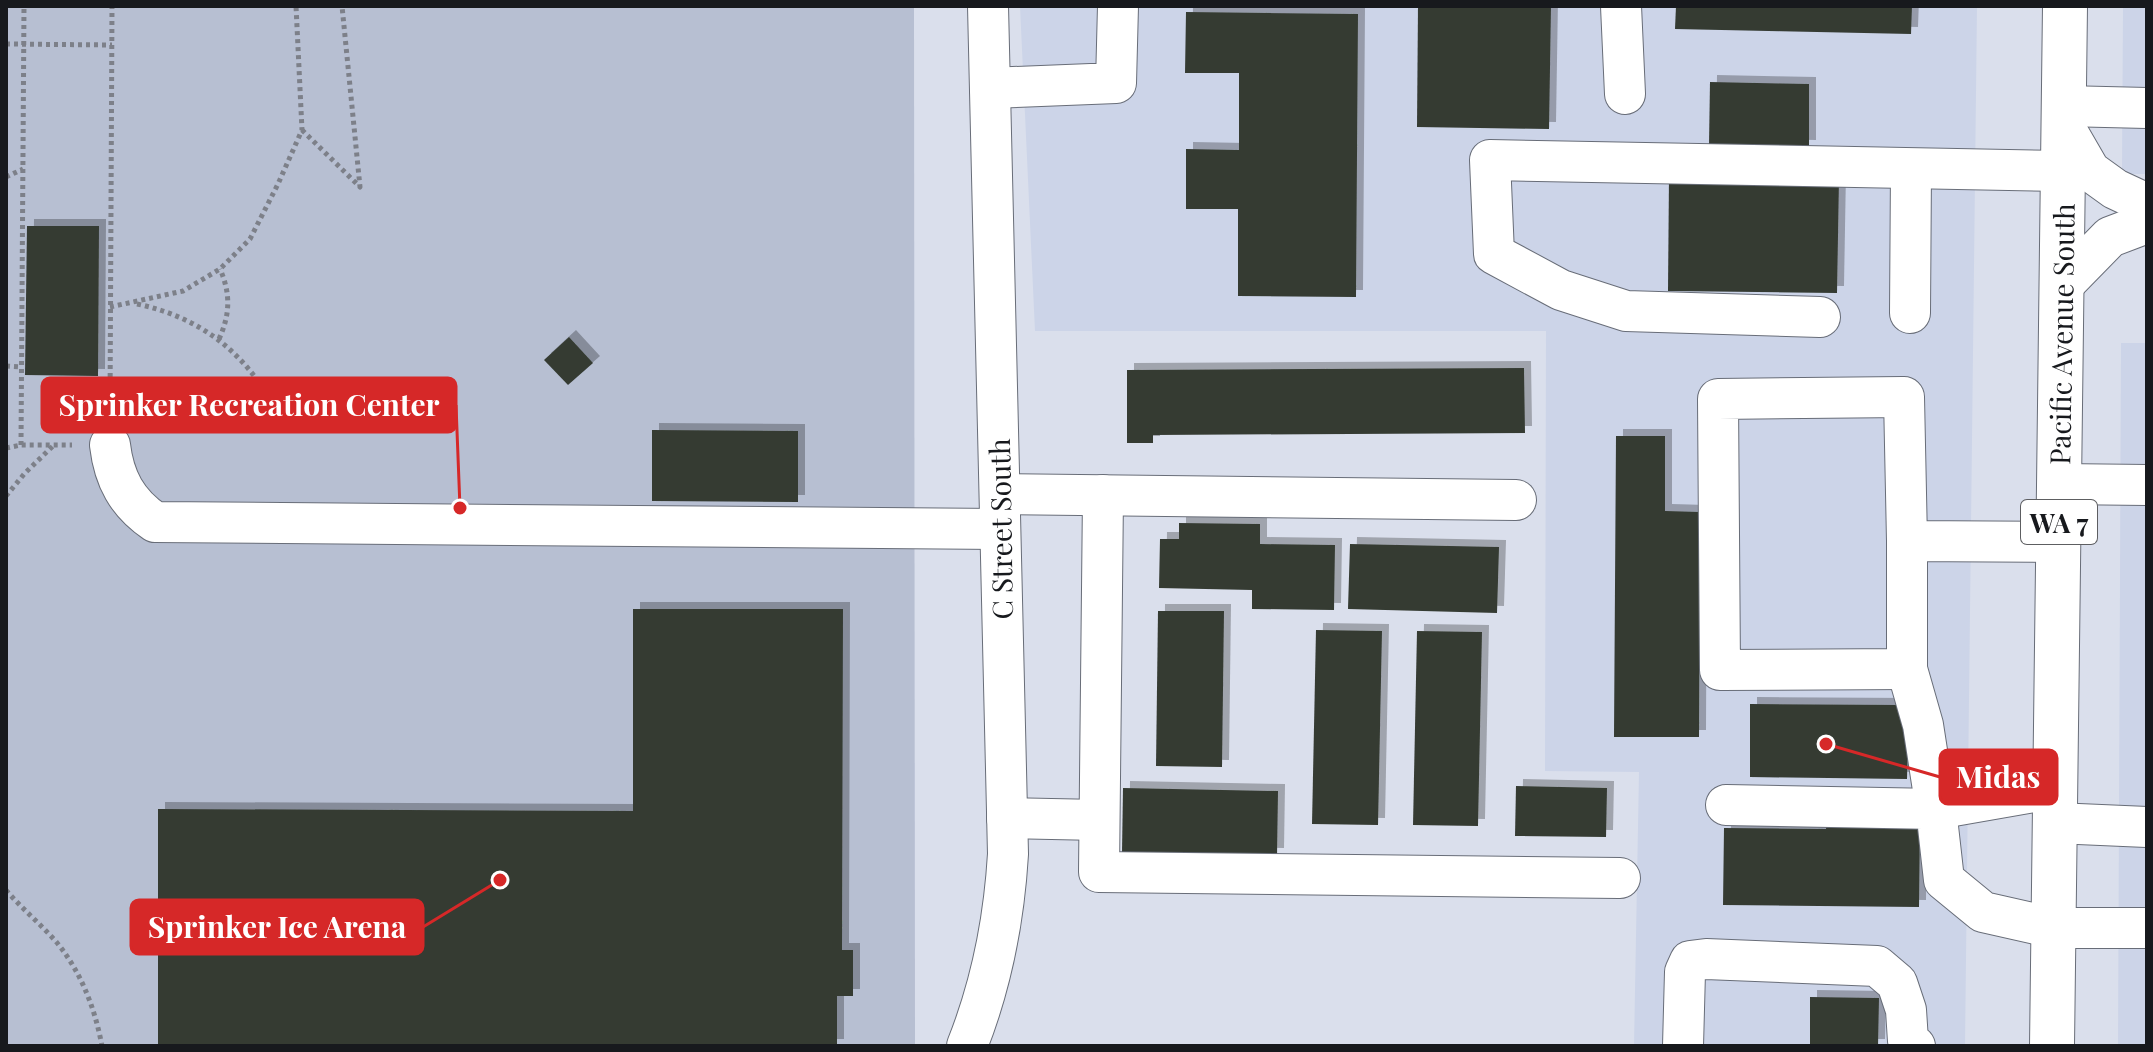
<svg xmlns="http://www.w3.org/2000/svg" width="2153" height="1052" font-family="'Playfair Display',serif">
  <defs>
    <filter id="shadow"><feDropShadow dx="7" dy="-7" stdDeviation="0" flood-color="#0004"/></filter>
  </defs>
  <rect width="100%" height="100%" fill="#dadfec"/>
  <g fill="#ccd4e8">
    <path d="M1020,6H1977L1965,1046H1634L1639,772L1545,771L1546,331H1035Z"/>
    <path d="M2123,6H2147V174H2122Z"/>
    <path d="M2121,343H2147V1046H2118Z"/>
  </g>
  <path fill="#b7bfd2" d="M6,6H914L915,1046H6Z"/>
  <g fill="#353b32" filter="url(#shadow)">
    <path d="M1418,6H1551L1549,129L1417,127Z"/>
    <path d="M1676,6H1912L1911,34L1675,29Z"/>
    <path d="M1186,12L1358,14L1356,297L1238,296V209H1186V149L1239,150V73H1185Z"/>
    <path d="M1710,82L1809,84V147L1709,145Z"/>
    <path d="M1669,176L1839,178L1837,293L1668,291Z"/>
    <path d="M27,226H99L98,376L25,375Z"/>
    <path d="M569,337L593,363L568,385L544,360Z"/>
    <path d="M1524,368L1525,433L1153,435V443H1127V370Z"/>
    <path d="M652,430L798,431V502L652,501Z"/>
    <path d="M1616,436H1665V511L1700,512L1699,737H1614Z"/>
    <path d="M1179,523L1260,524V544L1335,545L1334,610L1252,609V590L1159,588L1160,539H1179Z"/>
    <path d="M1350,544L1499,547L1497,613L1348,609Z"/>
    <path d="M633,609H843L842,950H853V996H837V1046H158V809L633,811Z"/>
    <path d="M1158,611H1224L1222,767L1156,766Z"/>
    <path d="M1316,630L1382,631L1378,825L1312,824Z"/>
    <path d="M1417,631L1482,632L1478,826L1413,825Z"/>
    <path d="M1750,704L1909,705L1907,779L1750,777Z"/>
    <path d="M1516,786L1607,788L1606,837L1515,836Z"/>
    <path d="M1123,788L1278,791L1277,855L1122,853Z"/>
    <path d="M1827,818H1920L1919,907L1723,905L1724,828L1826,829Z"/>
    <path d="M1810,997L1879,998L1878,1046H1810Z"/>
  </g>
  <g fill="none" stroke-linecap="round" stroke-linejoin="round">
    <g stroke="#686d78" stroke-width="42">
      <g id="minor">
        <path d="M1621,6L1625,94"/>
        <path d="M990,88L1116,83L1118,6"/>
        <path d="M2064,106L2147,108"/>
        <path d="M2064,126L2090,171L2115,189L2147,204"/>
        <path d="M2062,286L2110,237L2147,223"/>
        <path d="M1910,313L1911,169"/>
        <path d="M1820,317L1626,311L1561,290L1494,254L1490,160L2064,171"/>
        <path d="M110,445C114,479 127,503 155,522L1000,529"/>
        <path d="M2060,484L2147,485"/>
        <path d="M1000,494L1516,500"/>
        <path d="M1103,495L1099,872L1620,878"/>
        <path d="M1907,541V669L1720,670L1718,399L1904,397L1907,541L2059,542"/>
        <path d="M1907,669L1923,725L1936,809L2056,788"/>
        <path d="M1726,805L1936,809L1944,880L1983,912L2054,928H2147"/>
        <path d="M1007,818L1099,820"/>
        <path d="M2055,823L2147,827"/>
        <path d="M967,1046C992,983 1004,921 1008,854L988,6"/>
        <path d="M1683,1046L1685,972L1690,961L1706,959L1877,966L1897,983L1906,1010L1908,1041L1915,1046"/>
      </g>
    </g>
    <g stroke="#686d78" stroke-width="46">
      <path id="major" d="M2052,1046L2065,6"/>
    </g>
    <g stroke="#7d8089" stroke-width="5" stroke-dasharray="4 4" stroke-linecap="butt">
      <path d="M6,44L112,45"/>
      <path d="M302,130L360,187L342,6"/>
      <path d="M6,177L23,169"/>
      <path d="M137,304C199,317 244,351 274,407"/>
      <path d="M110,307L183,291L220,269L250,239L278,184L302,130L296,6"/>
      <path d="M219,339C230,315 231,294 220,269"/>
      <path d="M6,366L21,367"/>
      <path d="M110,409L112,6"/>
      <path d="M21,445L24,6"/>
      <path d="M6,448L21,445H72"/>
      <path d="M6,496L25,473L54,445"/>
      <path d="M6,890C22,909 42,925 58,944C82,974 95,1009 102,1046"/>
    </g>
    <use href="#minor" stroke="#fff" stroke-width="40"/>
    <use href="#major" stroke="#fff" stroke-width="44"/>
  </g>
  <g text-anchor="middle" dominant-baseline="central" stroke-width="8" stroke-linejoin="round" paint-order="stroke">
    <rect fill="#fff" stroke="#5d5e61" stroke-width="2" x="2021" y="500" width="76" height="44" rx="6"/>
    <g font-size="26" font-weight="bold" fill="#17191d">
      <text x="2059" y="522">WA 7</text>
    </g>
    <g font-size="28" fill="#17191d" stroke="#fff">
      <text transform="translate(2061 334) rotate(-89)">Pacific Avenue South</text>
      <text transform="translate(1000 529) rotate(-91)">C Street South</text>
    </g>
  </g>
  <path fill="none" stroke="#d62828" stroke-width="3" d="M460 508L456 405M1826 744L1940 777M500 880L423 927"/>
  <g fill="#d62828" stroke="#fff" stroke-width="3">
    <circle cx="460" cy="508" r="8"/>
    <circle cx="1826" cy="744" r="8"/>
    <circle cx="500" cy="880" r="8"/>
  </g>
  <g fill="#d62828" stroke="#d62828" stroke-width="3">
    <rect x="42" y="378" width="414" height="54" rx="8"/>
    <rect x="1940" y="750" width="117" height="54" rx="8"/>
    <rect x="131" y="900" width="292" height="54" rx="8"/>
  </g>
  <g font-size="30" text-anchor="middle" font-weight="bold" fill="#fff">
    <text x="249" y="416">Sprinker Recreation Center</text>
    <text x="1998" y="788">Midas</text>
    <text x="277" y="938">Sprinker Ice Arena</text>
  </g>
  <rect width="2153" height="1052" fill="none" stroke="#17191d" stroke-width="16"/>
</svg>
